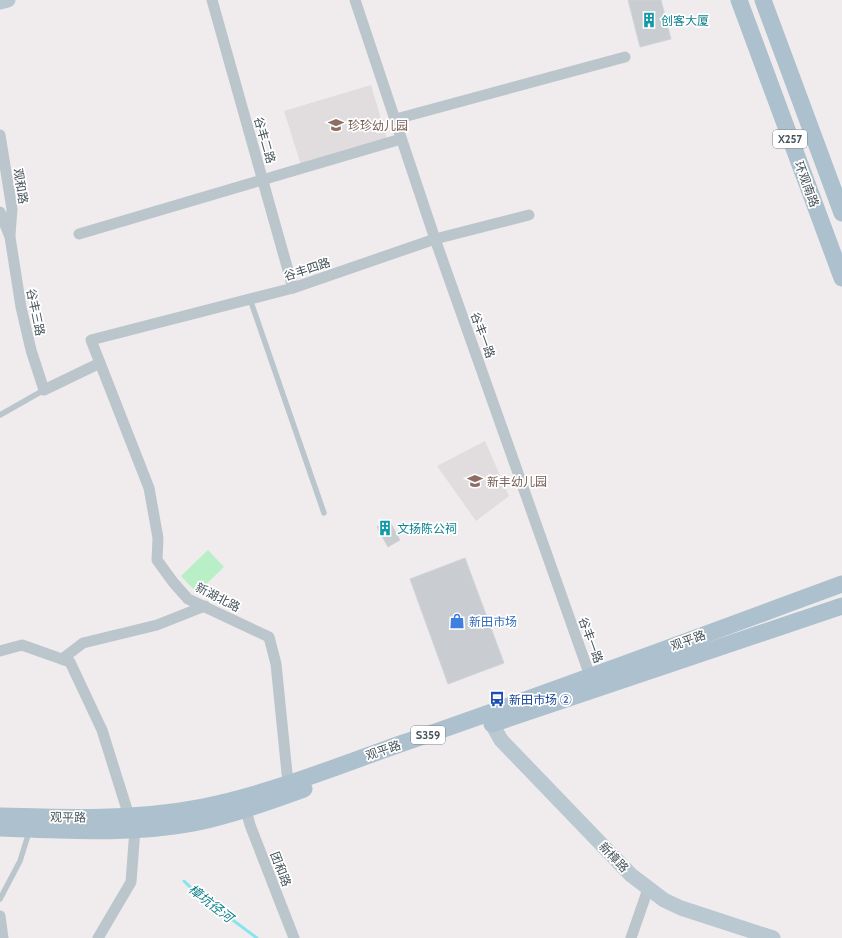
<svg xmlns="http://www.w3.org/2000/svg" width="842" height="938" font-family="Cabin,'Noto Sans SC',sans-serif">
  <rect width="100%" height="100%" fill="#f0eced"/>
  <g fill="#e1dddf">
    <path d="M371,85L387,139L301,165L284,111Z"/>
    <path d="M485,441L509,496L476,521L437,466Z"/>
  </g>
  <path fill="#b9efc7" d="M208,550L224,567L197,593L181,576Z"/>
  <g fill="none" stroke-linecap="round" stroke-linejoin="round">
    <path stroke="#85e4ed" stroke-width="3" d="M184,881L195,892L257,938"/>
  </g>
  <g fill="#c9cdd2" stroke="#d0d4d9">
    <path d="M628,0H661L671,39L640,47Z"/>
    <path d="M389,520L400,540L388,547L377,527Z"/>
    <path d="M465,558L504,663L448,684L410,579Z"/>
  </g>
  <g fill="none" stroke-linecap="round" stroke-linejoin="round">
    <g stroke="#bbc6cc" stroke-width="5.5">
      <path d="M250,299L324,513"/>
      <path d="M0,415L44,390"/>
      <path d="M0,899L20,861L29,832"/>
    </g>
    <g stroke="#bbc6cc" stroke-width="11">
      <path d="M212,0L293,288"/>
      <path d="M355,0L435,239L590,676"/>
      <path d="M396,119L625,57"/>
      <path d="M0,135L12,209L10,235"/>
      <path d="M0,212L10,237L21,307L31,350L44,390L100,363"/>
      <path d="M79,234L401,139"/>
      <path d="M0,651L22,645L70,662L102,730L129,816"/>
      <path d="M62,659L83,643L157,625L205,606"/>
      <path d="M288,783L276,664L269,637L188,599L173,582L157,560L158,538L149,488L91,340L293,288L435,239L529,215"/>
      <path d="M246,810L250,825L294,938"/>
      <path d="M0,916L3,938"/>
      <path d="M98,938L131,882L135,829"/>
      <path d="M631,938L648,889"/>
    </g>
    <g stroke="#bac8d1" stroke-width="15">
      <path d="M0,2L8,0"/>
      <path d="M492,724L501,740L631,875L664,900L681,908L773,938"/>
    </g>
    <g stroke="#acc0cd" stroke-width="17">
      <path d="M739,0L842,278"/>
      <path d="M763,0L842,213"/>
      <path d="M492,724L842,606"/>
      <path d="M0,816C68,818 136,820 203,807C273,793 342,764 409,741C554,691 698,637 842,584"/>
      <path d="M0,828C64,830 131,835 194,823C232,815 268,802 304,789"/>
    </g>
  </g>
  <defs>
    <g id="building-bare" transform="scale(1.2)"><path d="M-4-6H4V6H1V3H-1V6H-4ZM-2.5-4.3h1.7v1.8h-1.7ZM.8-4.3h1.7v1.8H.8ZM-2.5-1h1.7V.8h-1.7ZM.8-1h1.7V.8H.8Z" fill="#0f9aa8" stroke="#fff" stroke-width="2.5" paint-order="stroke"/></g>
    <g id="school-bare" transform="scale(1.2)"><path d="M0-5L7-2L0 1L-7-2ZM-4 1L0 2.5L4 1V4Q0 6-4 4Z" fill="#8d6e63" stroke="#fff" stroke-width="2.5" paint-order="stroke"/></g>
    <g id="shop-bare" transform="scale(1.2)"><path d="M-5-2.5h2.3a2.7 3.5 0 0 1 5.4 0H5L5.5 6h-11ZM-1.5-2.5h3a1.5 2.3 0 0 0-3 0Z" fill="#3f7fe0" stroke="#fff" stroke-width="2.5" paint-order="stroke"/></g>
    <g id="bus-bare" transform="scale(1.2)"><path d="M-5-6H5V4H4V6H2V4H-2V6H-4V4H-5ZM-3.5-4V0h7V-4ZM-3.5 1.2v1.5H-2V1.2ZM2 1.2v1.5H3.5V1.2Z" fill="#1a4fb4" stroke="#fff" stroke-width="2.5" paint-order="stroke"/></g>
  </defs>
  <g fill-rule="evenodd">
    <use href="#building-bare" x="649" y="20"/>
    <use href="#school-bare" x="336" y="125"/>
    <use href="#school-bare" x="475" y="481"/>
    <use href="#building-bare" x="385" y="528"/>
    <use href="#shop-bare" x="457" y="621"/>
    <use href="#bus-bare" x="497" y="699"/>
  </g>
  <g text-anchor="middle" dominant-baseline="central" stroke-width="3.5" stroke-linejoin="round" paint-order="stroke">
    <g fill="#fff" stroke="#7d878c" stroke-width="1">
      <rect x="773" y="130" width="34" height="18" rx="3"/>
      <rect x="411" y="726" width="34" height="18" rx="3"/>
    </g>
    <g font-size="11" font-weight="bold" fill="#45535a">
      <text x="790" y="139">X257</text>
      <text x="428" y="735">S359</text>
    </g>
    <g font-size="12" fill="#0d838f" stroke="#fff" text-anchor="start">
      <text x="661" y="20">创客大厦</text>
      <text x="397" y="528">文扬陈公祠</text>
    </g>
    <g font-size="12" fill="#785e54" stroke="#fff" text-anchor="start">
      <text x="348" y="125">珍珍幼儿园</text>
      <text x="487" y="481">新丰幼儿园</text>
    </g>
    <g font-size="12" fill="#45535a" stroke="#fff">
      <text transform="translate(265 140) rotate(74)">谷丰二路</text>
      <text transform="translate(807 184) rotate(70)">环观南路</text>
      <text transform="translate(21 186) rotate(81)">观和路</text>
      <text transform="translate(307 269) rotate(-18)">谷丰四路</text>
      <text transform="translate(36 312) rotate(78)">谷丰三路</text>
      <text transform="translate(483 335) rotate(70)">谷丰一路</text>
      <text transform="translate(218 597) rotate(27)">新湖北路</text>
      <text transform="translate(591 640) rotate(70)">谷丰一路</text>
      <text transform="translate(688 640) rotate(-20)">观平路</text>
      <text transform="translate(383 750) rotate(-19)">观平路</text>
      <text transform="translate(68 817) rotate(1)">观平路</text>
      <text transform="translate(614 857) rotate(46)">新樟路</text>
      <text transform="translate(281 869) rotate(69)">团和路</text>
    </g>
    <g font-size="12" fill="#366cbe" stroke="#fff" text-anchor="start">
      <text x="469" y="621">新田市场</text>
    </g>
    <g font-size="12" fill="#164399" stroke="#fff" text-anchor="start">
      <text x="509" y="699">新田市场 ②</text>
    </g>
    <g font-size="13" font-style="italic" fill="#0b7f8a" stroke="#fff">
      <text transform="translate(211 903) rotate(38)">樟坑径河</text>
    </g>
  </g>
</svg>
